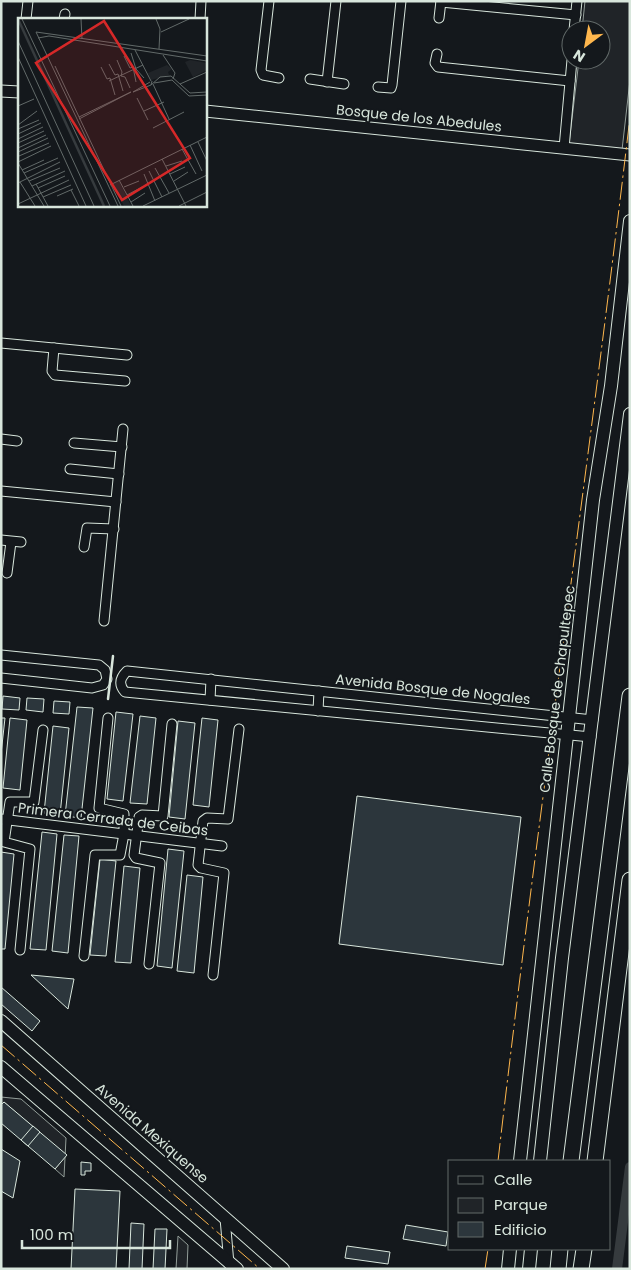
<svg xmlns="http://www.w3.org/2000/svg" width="631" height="1270" font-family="Poppins,sans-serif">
  <rect width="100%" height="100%" fill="#14181c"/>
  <g fill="#202428" stroke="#939e99">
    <path d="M585,1H630V80L622,150L569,144L579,60H601V30H582Z"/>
    <path d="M1,1097L21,1099L66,1138L64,1177L55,1169L66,1155L4,1102L1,1105Z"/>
    <path d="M178,1236L188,1245L187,1269H176Z"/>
  </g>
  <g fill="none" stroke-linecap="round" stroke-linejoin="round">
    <path stroke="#363b3e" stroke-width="10" d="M617,1269L630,1167"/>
  </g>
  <g fill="#2c363c" stroke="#d8e6dc">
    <path d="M3,696L20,698L19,710L2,709Z"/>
    <path d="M27,698L44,699L43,712L26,710Z"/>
    <path d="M54,701L70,702L69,714L53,713Z"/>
    <path d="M77,707L93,708L81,818L65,816Z"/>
    <path d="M116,712L133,714L123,801L107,799Z"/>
    <path d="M140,716L156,718L147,804L130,803Z"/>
    <path d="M1,718H5L1,754Z"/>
    <path d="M10,718L27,720L20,790L3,788Z"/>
    <path d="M202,718L218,720L209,807L193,805Z"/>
    <path d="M178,721L195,723L185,819L169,817Z"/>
    <path d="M53,726L69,728L60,815L44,813Z"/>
    <path d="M357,796L521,817L503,965L339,944Z"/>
    <path d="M42,832L57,834L46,950L30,949Z"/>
    <path d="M64,835L79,836L68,953L52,951Z"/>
    <path d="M168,849L184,851L172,968L157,966Z"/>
    <path d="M1,852L14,854L5,949H1Z"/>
    <path d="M100,859L116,861L106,956L90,955Z"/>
    <path d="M124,866L140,868L131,963L115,962Z"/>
    <path d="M187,875L203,877L194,973L177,971Z"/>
    <path d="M31,975L74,979L68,1009Z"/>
    <path d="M1,987L40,1021L32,1031L1,1004Z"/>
    <path d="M4,1102L67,1155L55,1169L1,1123V1105Z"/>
    <path d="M33,1126L40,1132L28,1146L21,1140Z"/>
    <path d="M1,1149L20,1161L13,1198L1,1191Z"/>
    <path d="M81,1162L91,1163V1171H85V1175H81Z"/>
    <path d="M75,1189L120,1191L116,1269H71Z"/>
    <path d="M131,1223L144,1224L142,1269H129Z"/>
    <path d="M406,1225L448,1232L446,1246L403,1239Z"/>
    <path d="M155,1229H167L165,1269H153Z"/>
    <path d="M347,1246L390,1252L388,1264L345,1258Z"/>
  </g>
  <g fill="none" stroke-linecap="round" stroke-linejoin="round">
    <g stroke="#d8e6dc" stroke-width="11">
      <g id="minor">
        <path d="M269,1L261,70L263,75L279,78"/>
        <path d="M441,2L576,15"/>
        <path d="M439,18L441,1"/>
        <path d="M26,19L28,1"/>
        <path d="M64,19L65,14"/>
        <path d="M200,19L201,1"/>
        <path d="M574,30L577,1"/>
        <path d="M437,54L435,63L438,67L570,81"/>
        <path d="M310,79L344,84"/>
        <path d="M327,82L336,1"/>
        <path d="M378,87L391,88L392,85L401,1"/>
        <path d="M564,148L572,60"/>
        <path d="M1,343L127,355"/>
        <path d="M54,348L52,371L55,375L125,381"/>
        <path d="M1,439L17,441"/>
        <path d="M74,443L122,447"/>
        <path d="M70,469L119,474"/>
        <path d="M1,491L116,502"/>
        <path d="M1,540L21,542"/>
        <path d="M84,547L87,528L114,529"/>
        <path d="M7,573L11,542"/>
        <path d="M104,621L123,429"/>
        <path d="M1,655L99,665L105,670L107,679L103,685L92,688L1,678"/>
        <path d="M210,700L211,679"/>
        <path d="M318,711L319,691"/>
        <path d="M591,737L125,692C118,684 120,678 127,671L593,720"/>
        <path d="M1,819L222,846"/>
        <path d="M20,950L30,849L4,842L10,802H34L43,730"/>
        <path d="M84,956L95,855H120L124,834V814L99,808L108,718"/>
        <path d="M149,964L160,863L136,858L134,855L139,817L142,815L163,816L172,724"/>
        <path d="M213,975L224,873L201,868L198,865L203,821L207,818L228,819L239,729"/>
        <path d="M225,1218L229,1264"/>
      </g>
    </g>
    <g stroke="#d8e6dc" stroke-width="13">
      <g id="tertiary">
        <path d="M1,91L19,92"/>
        <path d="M205,111L630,155"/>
      </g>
    </g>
    <g stroke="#d8e6dc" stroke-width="14">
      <g id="secondary">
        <path d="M1,1021L283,1269"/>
        <path d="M1,1067L237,1269"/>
        <path d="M520,1161L593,500L611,386L630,221"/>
        <path d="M540,1161L562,958L630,414"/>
        <path d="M508,1269L510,1249"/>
        <path d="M529,1269L531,1249"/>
      </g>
    </g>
    <g stroke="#d8e6dc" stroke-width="17">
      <g id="trunk">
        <path d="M571,1161L630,696"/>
        <path d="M595,1161L630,880"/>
        <path d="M558,1269L560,1249"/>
        <path d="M581,1269L584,1249"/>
      </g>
    </g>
    <use href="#minor" stroke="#14181c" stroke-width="9"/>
    <use href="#tertiary" stroke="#14181c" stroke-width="11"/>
    <use href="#secondary" stroke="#14181c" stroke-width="12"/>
    <use href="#trunk" stroke="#14181c" stroke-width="15"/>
    <path stroke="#d8e6dc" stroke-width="2.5" d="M108,699L113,656"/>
    <g stroke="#ffb74d" stroke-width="1" stroke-dasharray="18 4 2.5 4" stroke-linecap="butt">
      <path d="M1,1045L260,1269"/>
      <path d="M498,1161C538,813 589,466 630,117"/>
      <path d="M485,1269L488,1249"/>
    </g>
  </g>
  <g text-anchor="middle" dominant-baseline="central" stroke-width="4" stroke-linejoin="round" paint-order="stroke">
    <g font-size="14" fill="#d8e6dc" stroke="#14181c">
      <text transform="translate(419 118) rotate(6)">Bosque de los Abedules</text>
      <text transform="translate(433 689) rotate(6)">Avenida Bosque de Nogales</text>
      <text transform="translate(557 689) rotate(-83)">Calle Bosque de Chapultepec</text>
      <text transform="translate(113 819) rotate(7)">Primera Cerrada de Ceibas</text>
      <text transform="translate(152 1133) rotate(41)">Avenida Mexiquense</text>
    </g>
  </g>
  <g transform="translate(18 18)">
    <rect width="189" height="189" fill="#14181c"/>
    <path d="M172,42L189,45V52L175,59L167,44ZM149,47L154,51L150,54L151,57L133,62L130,55ZM101,163L113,188H106L95,166Z" fill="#202428"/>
    <path fill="none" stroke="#363b3e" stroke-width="2.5" d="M0,1L86,188"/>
    <path fill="none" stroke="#626a69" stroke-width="1" d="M4,1L92,188M63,1L64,21M138,1L142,11L141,31M143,14L171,1M20,20L31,18L189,43M0,23L76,188M117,32L133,63M113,35L118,51L126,60M145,37L157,55L155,61M106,38L112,50L115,49L118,64M0,39L68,188M99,42L104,54L103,58L107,59L112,70M91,46L97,57L100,56L105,73M37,48L103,188M83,49L89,61L92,60L97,77M91,63L125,47M134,63L133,67L142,59L153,58L172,75L189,74M136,65L154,62L171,78L189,77M135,66L151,101M162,66L189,54M115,74L133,67M115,74L132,64M119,80L130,102M0,88L16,81M126,93L146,84M61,99L113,74M61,101L113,74M0,107L19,93M135,110L166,94M0,111L21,102M0,116L23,105M0,121L25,109M180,124L189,143M0,125L26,113M172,127L184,153M0,130L28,117M164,131L178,156M0,134L30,120M1,138L31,125M144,141L168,188M0,144L33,128M0,145L26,188M148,148L164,143M137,150L151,175M4,152L26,142M131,153L144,179M6,155L40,140M126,156L137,183M152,156L167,149M101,162L115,188M11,163L42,150M156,163L170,154M2,164L17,188M0,165L42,144M18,166L30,188M92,167L189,119M14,168L47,153M106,169L121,163M20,170L47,158M53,172L61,188M109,177L124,169M39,178L55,171M25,179L53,167M113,184L127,175M0,186L51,162M100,188L18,14L189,38M125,188L189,157M161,188L189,174"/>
    <path fill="#d62828" fill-opacity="0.15" stroke="#d62828" stroke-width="2.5" d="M86,3L172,140L104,182L18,45Z"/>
    <rect width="189" height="189" fill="none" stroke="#d8e6dc" stroke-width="2.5"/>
  </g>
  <rect width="631" height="1270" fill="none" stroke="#d8e6dc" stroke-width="5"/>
  <rect x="448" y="1160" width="162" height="90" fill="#14181c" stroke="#626a69"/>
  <rect x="458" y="1176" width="25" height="8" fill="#14181c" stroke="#626a69"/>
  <text x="494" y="1185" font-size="15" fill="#d8e6dc">Calle</text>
  <rect x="458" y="1198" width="25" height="15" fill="#202428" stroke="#626a69"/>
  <text x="494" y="1210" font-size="15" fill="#d8e6dc">Parque</text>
  <rect x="458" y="1222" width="25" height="15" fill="#2c363c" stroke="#626a69"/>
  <text x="494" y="1235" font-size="15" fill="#d8e6dc">Edificio</text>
  <g transform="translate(586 45) rotate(212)"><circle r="24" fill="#14181c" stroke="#626a69"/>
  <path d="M0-4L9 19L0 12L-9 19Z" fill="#ffb74d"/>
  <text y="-8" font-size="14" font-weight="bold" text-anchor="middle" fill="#d8e6dc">N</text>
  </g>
  <path d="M22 1240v8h148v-8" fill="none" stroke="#d8e6dc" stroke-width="2.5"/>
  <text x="30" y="1240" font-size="15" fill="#d8e6dc" stroke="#14181c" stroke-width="4" paint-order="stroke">100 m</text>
</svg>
